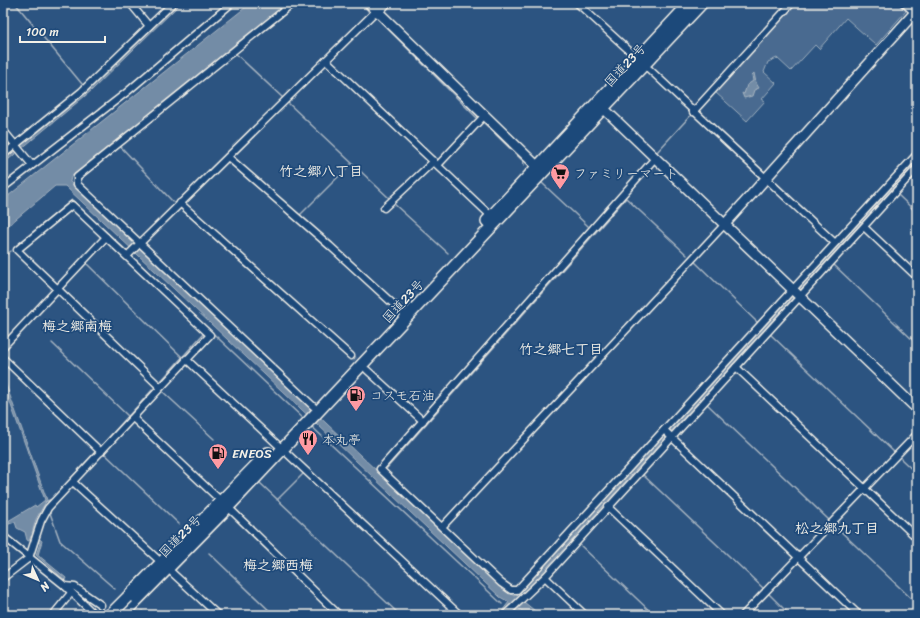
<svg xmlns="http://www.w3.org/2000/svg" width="920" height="618" font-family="Sriracha,'Klee One',sans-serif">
  <rect width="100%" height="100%" fill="#2c5481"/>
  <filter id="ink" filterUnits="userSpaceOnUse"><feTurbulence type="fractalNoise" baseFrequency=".025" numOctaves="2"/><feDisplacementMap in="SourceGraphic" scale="8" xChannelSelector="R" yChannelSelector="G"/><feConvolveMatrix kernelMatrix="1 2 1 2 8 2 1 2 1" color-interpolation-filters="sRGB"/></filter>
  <g filter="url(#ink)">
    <path fill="#496b90" stroke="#9eaebc" d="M795,3H897L906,11L876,45L846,18L819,49L815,45L791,71L777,58L768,62L764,72L776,83L762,99L765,101L747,121L715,92Z"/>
    <g fill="#738ca6" stroke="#a7b4c0">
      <path d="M177,3H181L91,91L3,164V159L88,90Z"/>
      <path d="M251,3H288L71,177L70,182L498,585L514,596L517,595L917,158V162L519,598L540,615H528L512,604L501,615H499L509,602L500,597L65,186H55L3,230V200Z"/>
      <path d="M754,73L756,83L759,88L754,90L752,96L744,98L742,93L744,94L747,85L753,81L752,75Z"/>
      <path d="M3,376L47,500L36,519L32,533L42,541L38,555L66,578L65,580L36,555L40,543L31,536L29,541L27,540L25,532L17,528L15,522L3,526V524L35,505L36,507L45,500L3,383Z"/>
    </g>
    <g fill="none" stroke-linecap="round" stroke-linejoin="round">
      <g stroke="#a7b4c0" stroke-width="1.5">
        <path d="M15,3L82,84"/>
        <path d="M362,3L369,12"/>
        <path d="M899,3L905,9"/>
        <path d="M375,16L426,67"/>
        <path d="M917,20V21"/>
        <path d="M235,53L283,98"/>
        <path d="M432,73L476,117"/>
        <path d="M287,102L389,198"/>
        <path d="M484,123L523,161L524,165"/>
        <path d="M121,147L175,204"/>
        <path d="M657,152L692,114"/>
        <path d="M542,183L588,226"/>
        <path d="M897,194L917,213"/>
        <path d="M393,203L448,253"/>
        <path d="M181,209L309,323"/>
        <path d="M300,215L351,164"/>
        <path d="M17,245L72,200L128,252"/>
        <path d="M131,256L305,420"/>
        <path d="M3,257L11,251"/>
        <path d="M694,261L757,322"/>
        <path d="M87,264L182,357"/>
        <path d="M833,264L917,344"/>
        <path d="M770,334L894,452"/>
        <path d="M52,343L128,416"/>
        <path d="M160,382L204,333"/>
        <path d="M162,391L214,439"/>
        <path d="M706,403L829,520"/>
        <path d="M310,425L502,604"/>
        <path d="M101,446L154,388"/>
        <path d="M104,453L179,524"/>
        <path d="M901,459L917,474"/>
        <path d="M387,468L626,198L687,255"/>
        <path d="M642,474L763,588"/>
        <path d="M260,483L400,615"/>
        <path d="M277,500L304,473"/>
        <path d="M45,502L52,499L95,452"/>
        <path d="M50,513L60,541L115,589"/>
        <path d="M835,526L917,604"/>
        <path d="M579,544L654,615"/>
        <path d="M209,553L274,615"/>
        <path d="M769,594L790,615"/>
        <path d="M55,607L66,594"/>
        <path d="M142,611L147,615"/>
        <path d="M515,611L521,615"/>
      </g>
      <path stroke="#4a6c90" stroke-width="6" stroke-dasharray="6 3" stroke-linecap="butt" d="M351,356L363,367"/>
      <g stroke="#f4f1e8" stroke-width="9">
        <g id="street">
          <path d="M130,3L149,26"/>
          <path d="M293,3L77,177V184L313,406"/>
          <path d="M577,3L633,54"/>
          <path d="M904,3L916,14"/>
          <path d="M326,60L491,216"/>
          <path d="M649,69L835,243"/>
          <path d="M693,112L792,3"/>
          <path d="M3,130L32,165"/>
          <path d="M3,155L82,91L173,3"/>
          <path d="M228,157L330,246L402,312"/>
          <path d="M656,157L380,469L501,583L511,590H517L917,154"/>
          <path d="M438,165L484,116"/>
          <path d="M3,188L127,92L232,3"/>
          <path d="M180,203L351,356"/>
          <path d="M384,208L434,161"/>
          <path d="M864,227L917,277"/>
          <path d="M106,237L72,205L17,250L160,387"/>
          <path d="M127,256L376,11"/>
          <path d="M3,347L106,237L210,335L48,508L41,521L29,558L3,578"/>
          <path d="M3,358L101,452"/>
          <path d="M186,359L460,615"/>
          <path d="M736,367L917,538"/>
          <path d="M367,370L423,421"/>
          <path d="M133,418L221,501"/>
          <path d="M664,430L859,615"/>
          <path d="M73,482L162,563"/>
          <path d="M228,507L339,615"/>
          <path d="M608,507L722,615"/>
          <path d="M442,527L725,224"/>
          <path d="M3,536L65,586L95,615"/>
          <path d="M167,568L218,615"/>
          <path d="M545,577L585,615"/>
          <path d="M65,586L75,587L101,605"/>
          <path d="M53,615L71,593"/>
          <path d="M505,615L545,577L917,168"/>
          <path d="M743,615L917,434"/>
        </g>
      </g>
      <g stroke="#f4f1e8" stroke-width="12">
        <g id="secondary">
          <path d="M369,3L542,171"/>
          <path d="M377,12L386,3"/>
          <path d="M599,104L917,409"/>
          <path d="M725,224L917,10"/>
        </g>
      </g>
      <g stroke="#f4f1e8" stroke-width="14">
        <g id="highway">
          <path d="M487,221L690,3"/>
          <path d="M128,597L268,453"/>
          <path d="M122,615L228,507L702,3"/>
        </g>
      </g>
      <use href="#street" stroke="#1f4a7a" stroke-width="6"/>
      <use href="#secondary" stroke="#1f4a7a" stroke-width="9"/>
      <use href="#highway" stroke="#1f4a7a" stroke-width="11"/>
      <g stroke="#f4f1e8" stroke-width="14" stroke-linecap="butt">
        <path id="highway-bridge" d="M110,615L128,597"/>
      </g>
      <use href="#highway-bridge" stroke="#1f4a7a" stroke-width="11"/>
    </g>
  </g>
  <defs>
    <g id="supermarket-pin" transform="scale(1)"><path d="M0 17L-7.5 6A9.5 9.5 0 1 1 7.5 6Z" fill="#ff9aa2" stroke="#1f4a7a"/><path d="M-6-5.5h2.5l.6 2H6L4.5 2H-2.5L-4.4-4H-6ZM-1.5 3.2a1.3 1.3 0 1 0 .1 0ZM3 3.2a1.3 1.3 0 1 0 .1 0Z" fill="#111"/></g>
    <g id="fuel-pin" transform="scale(1)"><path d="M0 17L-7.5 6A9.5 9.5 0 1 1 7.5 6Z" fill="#ff9aa2" stroke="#1f4a7a"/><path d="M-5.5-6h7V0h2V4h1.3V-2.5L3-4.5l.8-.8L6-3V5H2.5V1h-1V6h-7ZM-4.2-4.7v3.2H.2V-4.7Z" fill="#111"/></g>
    <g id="restaurant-pin" transform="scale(1)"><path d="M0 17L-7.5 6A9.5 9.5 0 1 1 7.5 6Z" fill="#ff9aa2" stroke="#1f4a7a"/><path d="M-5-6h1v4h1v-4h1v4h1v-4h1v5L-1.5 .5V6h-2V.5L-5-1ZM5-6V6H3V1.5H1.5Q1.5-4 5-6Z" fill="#111"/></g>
  </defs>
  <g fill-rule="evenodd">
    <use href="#supermarket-pin" x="560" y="173"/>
    <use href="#fuel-pin" x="356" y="395"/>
    <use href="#restaurant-pin" x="308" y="439"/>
    <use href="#fuel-pin" x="218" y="453"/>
  </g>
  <g text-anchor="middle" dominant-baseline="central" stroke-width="3.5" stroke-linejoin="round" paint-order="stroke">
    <g font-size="13" fill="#f4f1e8" stroke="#1f4a7a">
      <text transform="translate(625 65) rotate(-47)">国道23号</text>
      <text transform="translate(403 301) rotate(-47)">国道23号</text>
      <text transform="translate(180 536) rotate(-45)">国道23号</text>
    </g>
    <g font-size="13" fill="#f4f1e8" stroke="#1f4a7a" text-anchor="start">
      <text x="574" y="173">ファミリーマート</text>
      <text x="370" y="395">コスモ石油</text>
      <text x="322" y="439">本丸亭</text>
      <text x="232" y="453">ENEOS</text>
    </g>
    <g font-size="14" font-weight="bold" fill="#f4f1e8" stroke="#1f4a7a">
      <text x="321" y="171">竹之郷八丁目</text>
      <text x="77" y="326">梅之郷南梅</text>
      <text x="561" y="349">竹之郷七丁目</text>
      <text x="837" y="528">松之郷九丁目</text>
      <text x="278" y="565">梅之郷西梅</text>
    </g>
  </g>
  <rect width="920" height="618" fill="none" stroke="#1f4a7a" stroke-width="16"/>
  <rect x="8" y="8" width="904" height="602" fill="none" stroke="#f4f1e8" stroke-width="1.5" filter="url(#ink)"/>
  <g transform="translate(38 580) rotate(134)" stroke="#1f4a7a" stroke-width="3" paint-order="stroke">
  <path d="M0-3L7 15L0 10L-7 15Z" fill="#f4f1e8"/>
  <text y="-6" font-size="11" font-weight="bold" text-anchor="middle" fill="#f4f1e8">N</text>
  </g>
  <path d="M20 36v6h85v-6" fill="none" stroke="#f4f1e8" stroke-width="2"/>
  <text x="26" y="36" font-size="12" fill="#f4f1e8" stroke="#1f4a7a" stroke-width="3" paint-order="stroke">100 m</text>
</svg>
